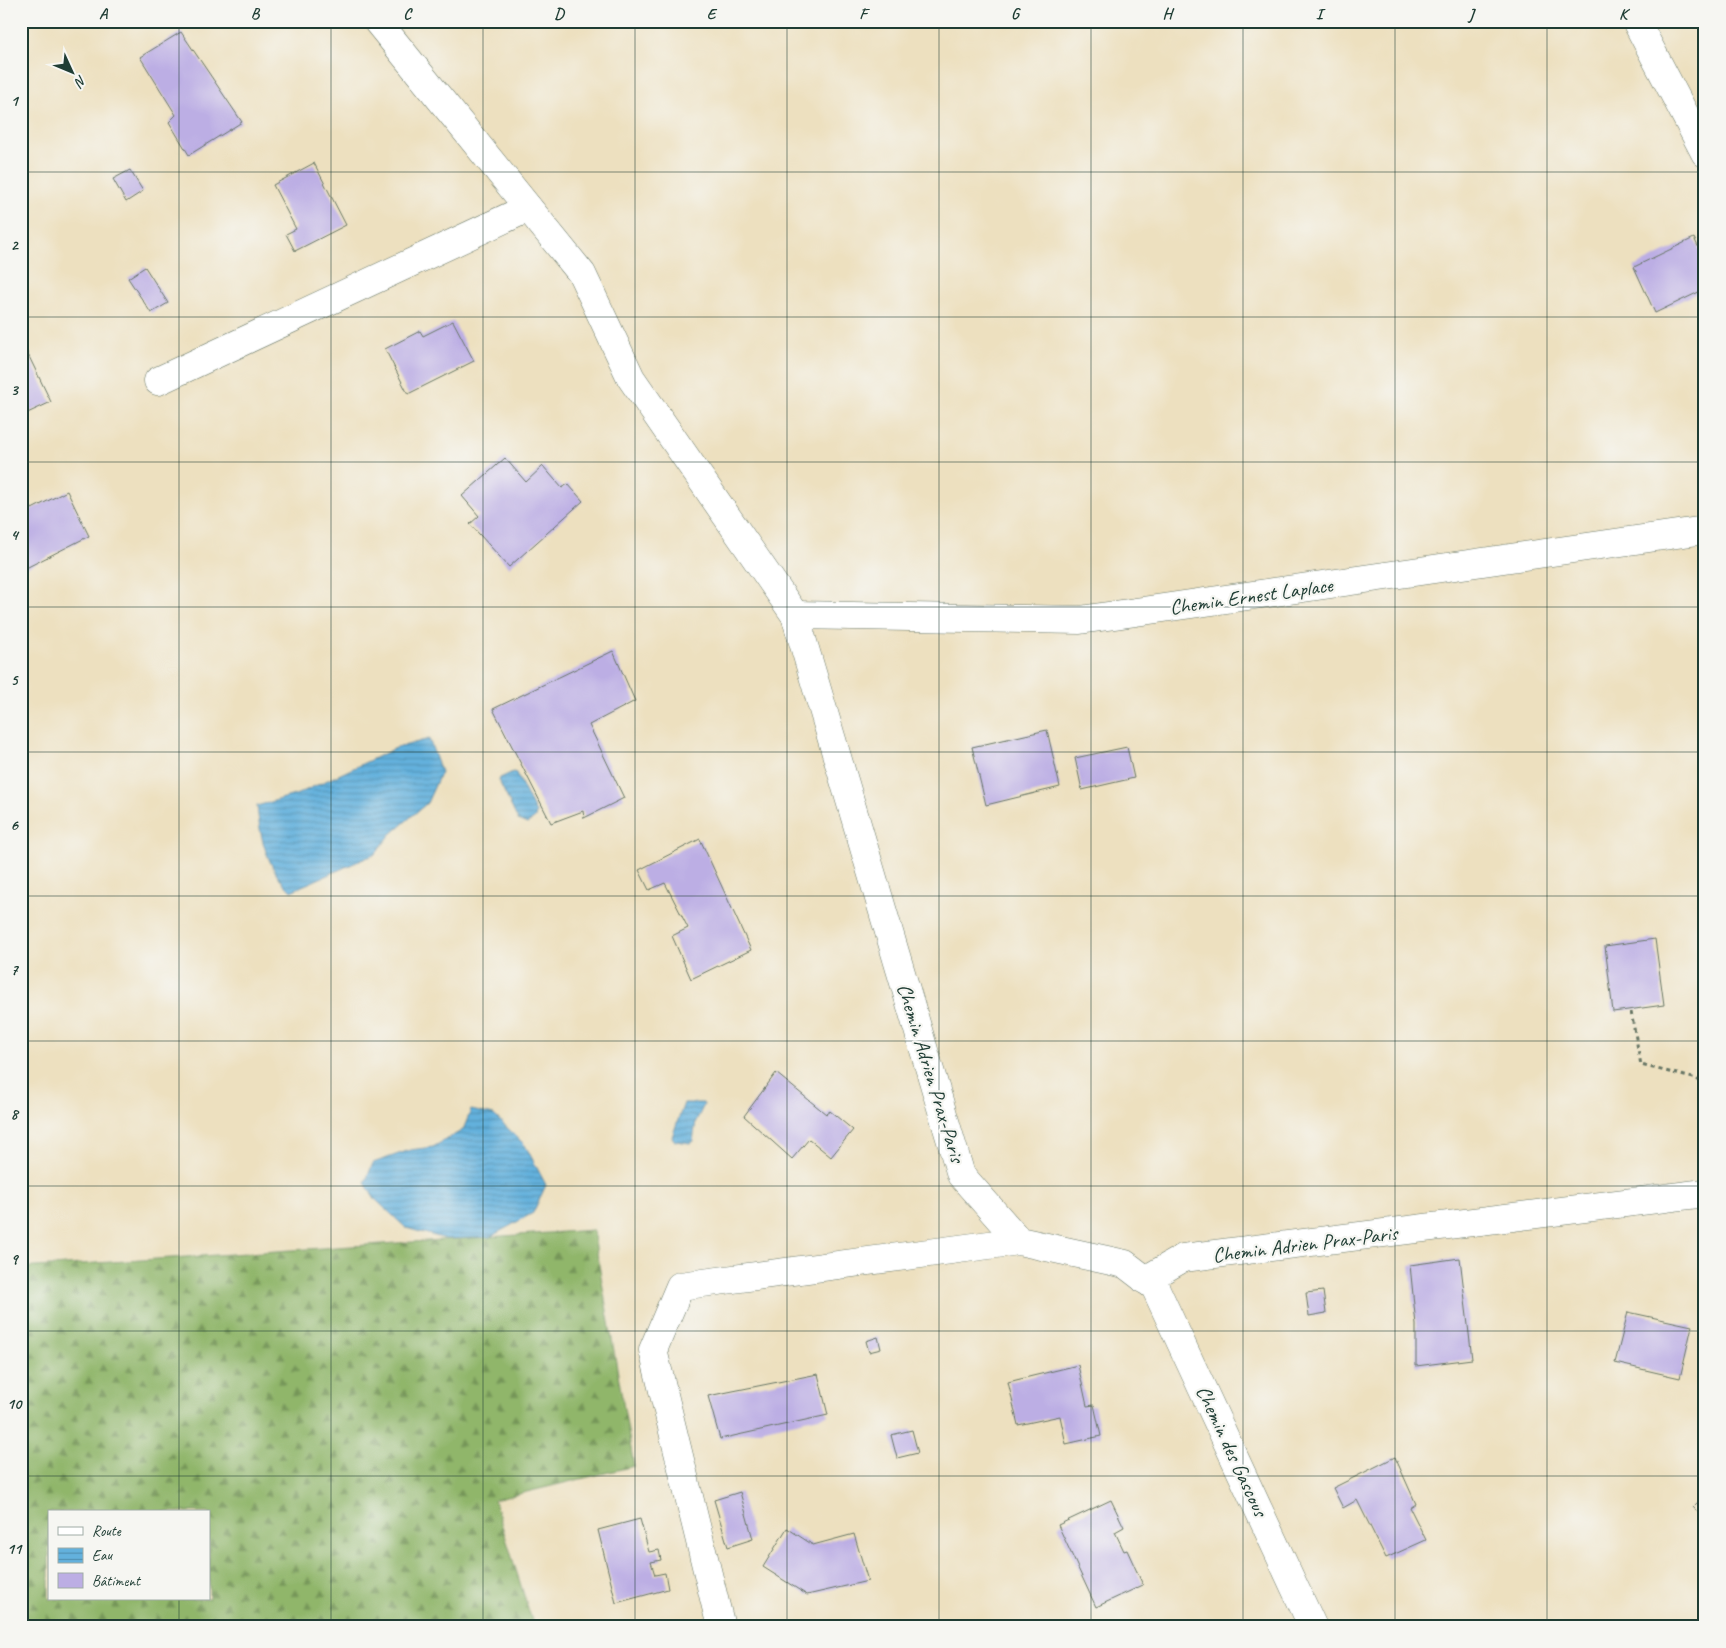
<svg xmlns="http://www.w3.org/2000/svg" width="1726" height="1648" font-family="Caveat,sans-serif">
  <defs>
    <pattern id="forest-firs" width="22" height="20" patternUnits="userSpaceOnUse" patternTransform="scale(1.25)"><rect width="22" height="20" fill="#90b66a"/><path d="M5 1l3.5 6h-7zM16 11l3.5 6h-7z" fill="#759558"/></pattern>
    <pattern id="water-rules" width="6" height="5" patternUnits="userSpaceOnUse" patternTransform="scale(1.25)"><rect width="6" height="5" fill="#63b1dd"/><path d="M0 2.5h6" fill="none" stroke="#5191b4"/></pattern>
  </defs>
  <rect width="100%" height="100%" fill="#f6f6f2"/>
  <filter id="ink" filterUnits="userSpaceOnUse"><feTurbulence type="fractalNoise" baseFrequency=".02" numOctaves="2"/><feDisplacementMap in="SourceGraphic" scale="10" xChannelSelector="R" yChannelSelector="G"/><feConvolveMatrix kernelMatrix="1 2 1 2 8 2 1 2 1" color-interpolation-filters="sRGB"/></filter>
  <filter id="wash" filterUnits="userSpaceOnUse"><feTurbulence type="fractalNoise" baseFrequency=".0096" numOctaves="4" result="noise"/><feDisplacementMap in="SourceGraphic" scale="20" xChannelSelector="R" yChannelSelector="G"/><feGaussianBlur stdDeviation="1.12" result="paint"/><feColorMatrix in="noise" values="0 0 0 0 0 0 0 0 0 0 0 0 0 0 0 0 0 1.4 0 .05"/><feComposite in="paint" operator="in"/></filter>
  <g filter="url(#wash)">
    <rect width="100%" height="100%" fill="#ede0bf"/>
    <path fill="url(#forest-firs)" stroke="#587a4f" fill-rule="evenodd" d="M593,1230L634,1466L494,1500L534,1627H21V1268ZM49,1512H209V1599H49Z"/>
    <g fill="url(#water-rules)" stroke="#417788">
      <path d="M429,739L441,772L427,803L391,834L375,854L291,891C267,868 260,838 257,806L298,794L396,748Z"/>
      <path d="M513,772L516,773L536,813L535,818L527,824L518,820L499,781L500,778Z"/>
      <path d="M684,1103H703L704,1105L696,1121L693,1141L690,1143L675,1141L672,1137Z"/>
      <path d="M471,1110L494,1115L525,1145L546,1185L533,1213L490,1237L446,1239L406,1228L376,1200L365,1183L373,1163L410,1150L433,1147L463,1130Z"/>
    </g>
    <g id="blocks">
      <g fill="#bcaee4">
        <path d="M181,32L242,122L189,155L169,122L176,115L140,57Z"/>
        <path d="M314,163L346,225L295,251L286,234L296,229L273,185Z"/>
        <path d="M130,170L143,191L126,202L113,179Z"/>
        <path d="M1694,238L1705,261V289L1655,313L1634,267Z"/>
        <path d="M145,267L168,303L151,313L128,278Z"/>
        <path d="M453,321L474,361L408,394L385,349L420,331L423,336Z"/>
        <path d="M21,340L51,402L21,416Z"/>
        <path d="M505,458L526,482L543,466L562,488L568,484L583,501L509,567L470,524L479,516L462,496Z"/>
        <path d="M67,491L89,536L24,569L21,563V504L27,501L32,509Z"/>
        <path d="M613,651L635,701L589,725L624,798L584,818L583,811L551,823L493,709Z"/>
        <path d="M1047,730L1060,787L986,805L972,747Z"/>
        <path d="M1127,747L1134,778L1082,790L1075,758Z"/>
        <path d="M700,839L751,950L691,979L672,936L688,928L665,883L649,890L639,870Z"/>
        <path d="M1655,939L1664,1005L1613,1012L1605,946Z"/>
        <path d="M776,1073L826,1114L830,1111L853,1130L831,1157L809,1139L792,1159L744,1116Z"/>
        <path d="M1460,1258L1472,1359L1416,1366V1325L1410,1265Z"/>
        <path d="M1323,1291L1326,1313L1309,1316L1306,1293Z"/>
        <path d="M1628,1312L1692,1326L1680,1378L1615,1363Z"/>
        <path d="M878,1337L881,1349L869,1352L866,1341Z"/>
        <path d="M1078,1365L1087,1406L1094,1405L1101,1436L1066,1444L1060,1416L1018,1425L1008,1382Z"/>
        <path d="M818,1374L828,1415L720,1439L708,1396Z"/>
        <path d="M912,1430L918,1453L897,1458L891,1435Z"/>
        <path d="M1395,1457L1416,1504L1410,1508L1426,1540L1386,1558L1357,1500L1343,1508L1333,1488Z"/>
        <path d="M740,1492L753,1539L728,1547L714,1500Z"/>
        <path d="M1705,1495V1520L1693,1507Z"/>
        <path d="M1111,1500L1124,1527L1115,1532L1124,1551L1127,1550L1143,1585L1096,1607L1058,1525Z"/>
        <path d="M640,1519L649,1552L659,1550L661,1560L651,1562L655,1575L665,1573L668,1589L616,1603L598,1530Z"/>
        <path d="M787,1528L813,1545L854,1534L868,1581L807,1595L763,1567Z"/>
      </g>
    </g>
  </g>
  <g filter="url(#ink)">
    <use href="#blocks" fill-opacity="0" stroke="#677665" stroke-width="1"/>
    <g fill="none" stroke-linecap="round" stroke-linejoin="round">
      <g stroke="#677665" stroke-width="29">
        <g id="minor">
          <path d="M377,21L582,274L631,378L795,615L961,1175L1019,1241L1125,1264L1155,1287L1313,1627"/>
          <path d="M1636,21L1705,153"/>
          <path d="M158,381L528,208"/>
          <path d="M795,615L1080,620L1705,530"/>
          <path d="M1145,1280L1183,1258L1705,1193"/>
          <path d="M721,1627L653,1350L680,1286L1019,1241"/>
        </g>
      </g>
      <path stroke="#677665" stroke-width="3" stroke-dasharray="4 4" stroke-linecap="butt" d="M1631,1012L1641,1065L1697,1079L1705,1086"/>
      <use href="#minor" stroke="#fff" stroke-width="28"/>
    </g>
  </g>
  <path fill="none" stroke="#1f3d34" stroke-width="1" stroke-opacity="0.55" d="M179,21V1512M331,21V1627M483,21V1627M635,21V1627M787,21V1627M939,21V1627M1091,21V1627M1243,21V1627M1395,21V1627M1547,21V1627M21,172H1705M21,317H1705M21,462H1705M21,607H1705M21,752H1705M21,896H1705M21,1041H1705M21,1186H1705M21,1331H1705M21,1476H1705M179,1599V1627"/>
  <g text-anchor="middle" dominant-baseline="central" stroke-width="4.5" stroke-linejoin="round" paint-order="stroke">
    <g font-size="21" fill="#1f3d34" stroke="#f6f6f2">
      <text transform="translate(1251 596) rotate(-8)">Chemin Ernest Laplace</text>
      <text transform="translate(931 1073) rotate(73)">Chemin Adrien Prax-Paris</text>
      <text transform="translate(1305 1244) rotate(-7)">Chemin Adrien Prax-Paris</text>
      <text transform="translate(1232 1451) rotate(65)">Chemin des Gascous</text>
    </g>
  </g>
  <rect width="1726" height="1648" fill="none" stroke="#f6f6f2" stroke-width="55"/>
  <rect x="48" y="1510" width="162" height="90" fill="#f6f6f2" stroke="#a0aca6"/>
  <rect x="58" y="1527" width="25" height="8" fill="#ffffff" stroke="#a0aca6"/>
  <text x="92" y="1536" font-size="15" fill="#1f3d34">Route</text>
  <rect x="58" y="1548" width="25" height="15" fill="url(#water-rules)" stroke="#a0aca6"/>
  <text x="92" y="1560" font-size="15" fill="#1f3d34">Eau</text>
  <rect x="58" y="1573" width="25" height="15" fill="#bcaee4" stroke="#a0aca6"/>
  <text x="92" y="1586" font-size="15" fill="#1f3d34">Bâtiment</text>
  <g transform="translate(72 72) rotate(134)" stroke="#f6f6f2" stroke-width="4" paint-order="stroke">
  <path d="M0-4L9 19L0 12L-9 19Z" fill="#1f3d34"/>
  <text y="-8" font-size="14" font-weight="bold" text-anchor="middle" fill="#1f3d34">N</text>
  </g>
  <rect x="28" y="28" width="1670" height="1592" fill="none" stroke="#1f3d34" stroke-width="2"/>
  <g font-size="16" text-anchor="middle" font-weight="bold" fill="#1f3d34">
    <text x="103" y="19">A</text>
    <text x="255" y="19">B</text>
    <text x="407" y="19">C</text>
    <text x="559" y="19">D</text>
    <text x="711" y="19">E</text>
    <text x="863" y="19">F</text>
    <text x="1015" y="19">G</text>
    <text x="1167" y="19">H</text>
    <text x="1319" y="19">I</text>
    <text x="1471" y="19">J</text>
    <text x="1623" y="19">K</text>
    <text x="14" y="106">1</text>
    <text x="14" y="250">2</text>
    <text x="14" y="395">3</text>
    <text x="14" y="540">4</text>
    <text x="14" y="685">5</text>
    <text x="14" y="830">6</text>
    <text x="14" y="975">7</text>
    <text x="14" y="1119">8</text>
    <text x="14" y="1264">9</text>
    <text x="14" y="1409">10</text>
    <text x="14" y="1554">11</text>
  </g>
</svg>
